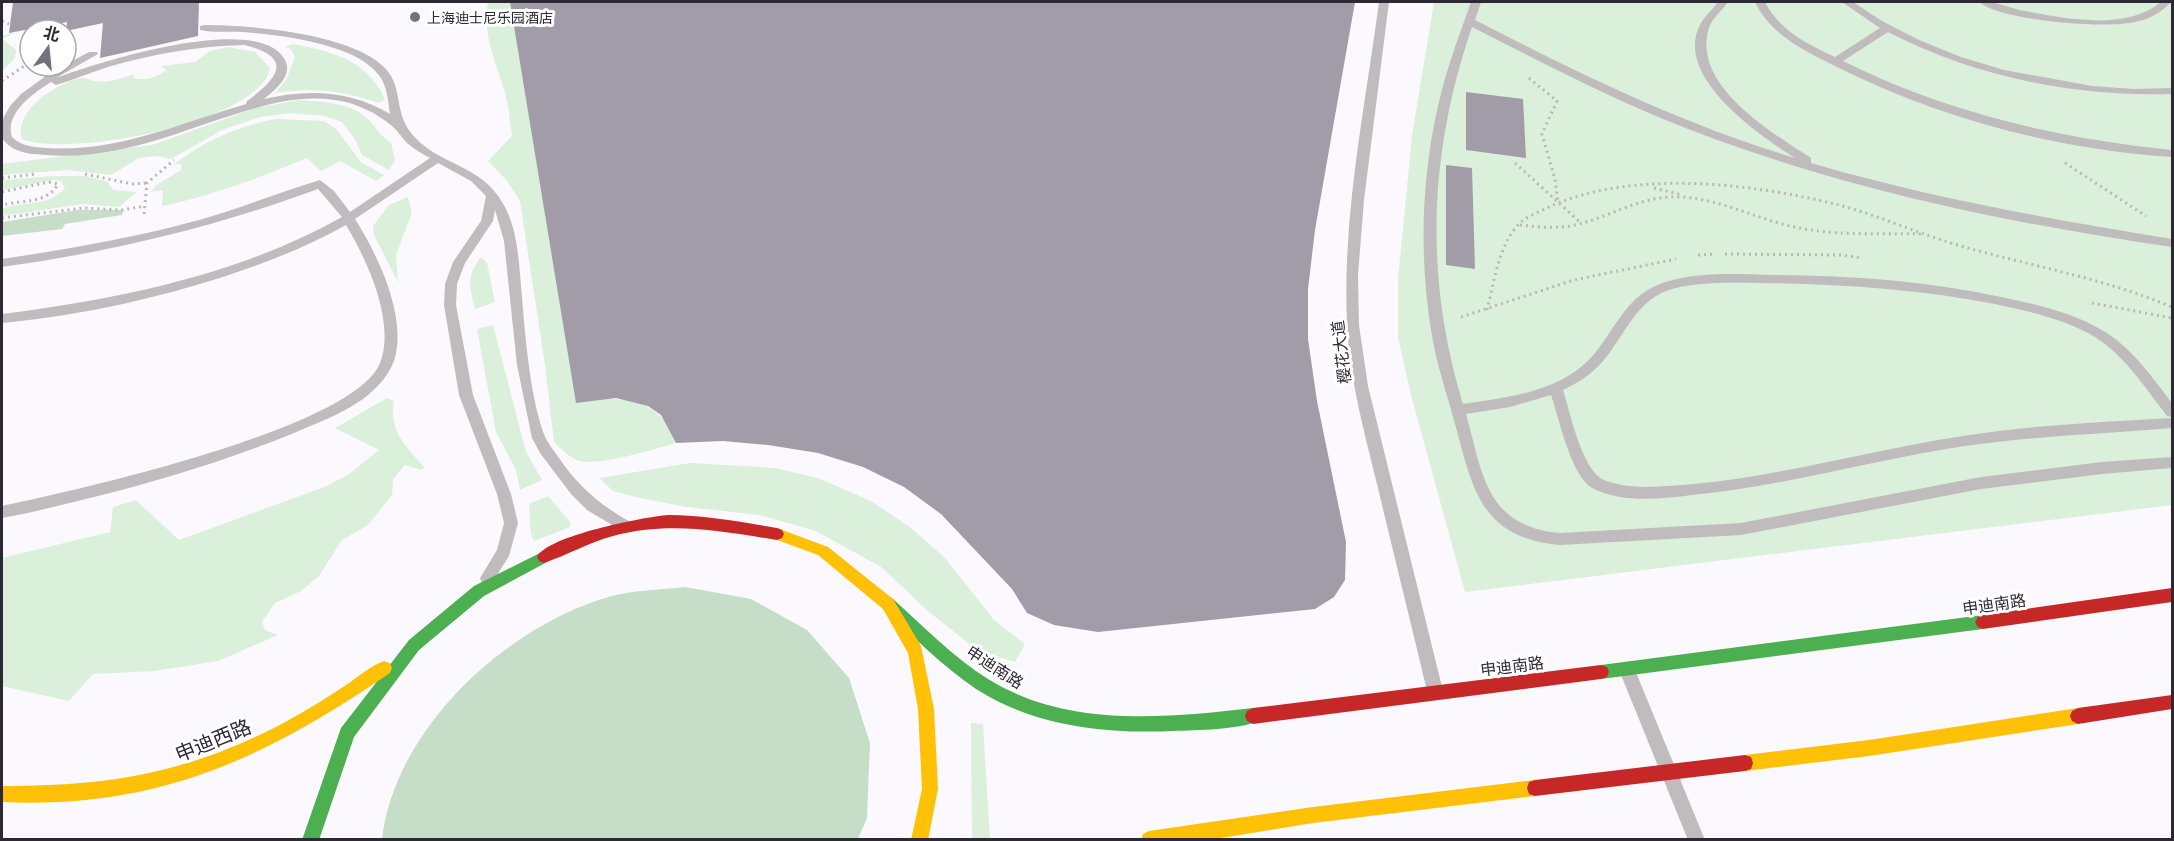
<svg xmlns="http://www.w3.org/2000/svg" width="2174" height="841" font-family="'Open Sans','Noto Sans SC',sans-serif">
  <rect width="100%" height="100%" fill="#fbf9fe"/>
  <g fill="#daf0db">
    <path d="M488,2H510L576,402C619,396 658,394 676,443C655,449 595,468 576,460C568,456 560,448 554,442L545,365L520,201L507,181L488,161L512,136C510,122 509,107 505,93C496,61 482,36 488,2Z"/>
    <path d="M1434,2H2172V505L1465,592L1411,395L1398,337V279L1412,136Z"/>
    <path d="M16,32L2,39L16,50L15,58L2,71V36Z"/>
    <path d="M292,44C332,51 367,60 385,99L379,103C344,91 312,87 275,93L286,80L295,57L291,49L285,47Z"/>
    <path d="M228,47L255,52L270,68C260,123 67,158 22,139C13,111 56,83 81,78C85,77 89,80 94,81C107,84 122,78 135,74L133,78C144,81 157,78 166,70L161,66L195,62L210,51Z"/>
    <path d="M299,100C322,102 351,102 368,119C376,127 381,137 391,143L395,160L389,170L362,155L356,141L342,122L324,116L291,113L260,117L222,130L171,159L156,156L139,158L111,175L67,170L2,175V164L152,145L256,108Z"/>
    <path d="M276,119L324,121L336,129L361,162L384,175L376,181L340,161L321,171L307,158C259,178 212,196 162,206L163,190L151,192L155,186L181,170V164L173,165C204,141 237,126 276,119Z"/>
    <path d="M52,176H85L108,182L113,190L137,192L119,207L83,204L2,216V209C23,200 48,208 65,188L61,181L54,180L2,190V180Z"/>
    <path d="M408,197L412,213L396,255L398,282L374,235L373,226L389,205Z"/>
    <path d="M481,257L487,263L495,302L475,309C469,288 467,274 481,257Z"/>
    <path d="M493,325L526,452L542,480L520,490L516,470L496,432L477,329Z"/>
    <path d="M387,398L394,401C388,431 406,446 425,468L421,470L405,465L393,479L392,495L368,525L342,540L319,576L301,591L275,603L262,622L265,630L278,635L218,661L155,671L93,674L69,701L2,686V558L110,532L113,507L136,500L179,540L327,486L349,474L379,450L335,428Z"/>
    <path d="M690,463L775,468L818,478L871,501L911,528L946,559L994,620L1025,644L1015,662L977,650L929,612L881,567L816,531L759,515L687,507L640,498L613,491L599,478Z"/>
    <path d="M548,496L571,523L570,527L534,541C528,532 531,515 529,504Z"/>
    <path d="M971,723L983,724L990,839H972Z"/>
  </g>
  <g fill="#c6dec7">
    <path d="M78,210H123L122,215L65,224L62,229L2,236V222Z"/>
    <path d="M685,587L751,599L807,630L849,678L870,743L867,818L858,839H382C395,728 507,625 612,596C635,590 661,590 685,587Z"/>
  </g>
  <g fill="#a19ca8">
    <path d="M13,2H199L198,36L100,58L103,23L66,31L67,22L9,33Z"/>
    <path d="M510,2H1355L1315,230L1308,289V339L1317,401L1346,542L1345,580L1334,597L1315,609L1098,632L1054,625L1027,613L1012,589L941,514L904,487L863,467L818,453L768,445L723,441L676,443L661,415L648,406L616,398L576,403Z"/>
    <path d="M1466,92L1523,99L1526,158L1466,150Z"/>
    <path d="M1446,165L1472,168L1475,269L1446,265Z"/>
  </g>
  <g fill="none" stroke-linecap="round" stroke-linejoin="round">
    <g stroke="#bab6b8" stroke-width="3" stroke-dasharray="2 4" stroke-linecap="butt">
      <path d="M2,21L9,24"/>
      <path d="M1529,78L1557,101L1542,134L1555,179L1558,202"/>
      <path d="M2,81L30,62"/>
      <path d="M1515,163L1581,223"/>
      <path d="M2065,163L2146,216"/>
      <path d="M85,174L132,184L147,183"/>
      <path d="M2,178L36,174"/>
      <path d="M1654,188L1682,195"/>
      <path d="M2,192L49,182L58,184C47,204 22,200 2,205"/>
      <path d="M144,214L147,183L174,160"/>
      <path d="M2,218L83,208L122,210L145,206"/>
      <path d="M1520,225C1538,227 1557,229 1575,225C1611,217 1641,195 1680,197C1722,199 1758,220 1799,228C1839,236 1881,233 1922,234"/>
      <path d="M1725,254L1841,255L1862,258"/>
      <path d="M1698,255L1715,254"/>
      <path d="M2092,303L2172,318"/>
      <path d="M1487,310C1494,283 1498,247 1518,225C1525,217 1539,212 1549,207C1632,169 1752,183 1839,205C1883,217 1924,236 1968,248C2036,267 2106,279 2172,307"/>
      <path d="M1461,317L1574,280L1676,259"/>
    </g>
    <g fill="#c0bcbd" fill-rule="evenodd">
      <path d="M1379,2H1389L1364,200L1358,275L1359,325L1368,386L1443,691L1441,696L1435,698L1429,696L1427,691C1411,623 1394,556 1378,488C1365,434 1349,378 1347,323C1342,216 1365,108 1379,2Z"/>
      <path d="M1471,2H1481L1475,20C1578,73 1682,124 1795,158C1759,135 1671,75 1701,23C1705,16 1713,9 1718,2H1728C1723,10 1712,18 1709,28C1691,85 1771,132 1811,158V163C1930,198 2050,219 2172,239V247C1994,221 1818,184 1651,114C1590,88 1531,57 1472,27C1429,152 1424,277 1463,404C1509,397 1563,392 1595,353C1614,330 1626,299 1655,286C1690,271 1734,274 1771,275C1849,275 1925,281 2001,297C2035,304 2070,312 2100,329C2131,346 2151,376 2172,403V417L2167,416C2144,386 2123,353 2090,334C2060,318 2027,311 1995,304C1917,289 1839,284 1760,283C1730,283 1695,281 1666,291C1635,303 1623,338 1603,361C1592,374 1578,383 1563,390C1570,412 1582,471 1604,480C1631,491 1665,486 1694,484C1785,475 1873,450 1963,436C2032,425 2102,422 2172,418V428C2103,434 2034,436 1965,446C1873,460 1784,486 1692,495C1661,499 1623,503 1594,489C1571,478 1559,418 1551,395L1510,407L1466,414C1483,474 1485,526 1560,533L1741,523L1981,477L2102,462L2172,457V468L2102,474L1981,489L1741,535L1560,545C1481,538 1473,490 1455,424C1447,394 1437,366 1432,336C1419,261 1421,180 1438,106C1446,70 1459,36 1471,2Z"/>
      <path d="M1755,2H1765C1779,30 1807,44 1835,57L1880,28L1842,2H1853L1882,21L1919,40L1961,57L2004,70L2092,86L2134,89L2172,88V94C2074,97 1975,77 1888,32L1843,61C1947,113 2057,138 2172,150V157C2058,150 1942,119 1839,68C1807,52 1772,37 1755,2Z"/>
      <path d="M1979,2C1994,0 2009,8 2025,11C2066,19 2126,31 2161,2H2171C2161,13 2150,19 2135,22C2105,29 2002,21 1979,2Z"/>
      <path d="M204,25C250,25 353,33 386,69C403,88 394,113 412,134C439,167 484,163 506,209C519,236 519,267 522,297C525,336 531,405 546,439C550,446 555,452 559,458C578,486 600,505 629,521L631,525L629,529L624,531L619,529L587,510L571,494L540,453L532,438L517,365L504,241L495,210L493,221L465,263L457,284L456,305L473,395L511,494L518,523L509,556L492,583L487,584L482,583L480,578L497,550L504,523L497,494L459,395L444,305L445,284L453,262L481,221L486,196L471,181L438,163L355,219C378,255 408,318 394,361C388,377 376,389 363,399C342,414 317,423 294,433C228,460 159,481 90,498C61,505 31,513 2,518V506C73,491 354,429 380,363C396,322 367,260 346,225C254,277 107,314 2,323V314C118,299 239,275 342,217L318,189C215,227 111,252 2,267V259C68,249 134,238 199,220C240,209 279,192 320,180L334,191L350,212L430,158C422,154 414,149 407,143C402,138 398,131 392,126C377,113 354,102 335,100C312,97 289,99 267,105C192,124 127,161 46,155C30,154 12,153 2,138V120L10,106L21,94L50,73L89,52H97L98,54L56,78C95,63 264,9 286,62C292,77 274,91 264,99C308,89 350,90 390,114C388,101 387,84 378,74C353,43 280,35 242,32C229,31 214,33 200,30V26ZM244,45C294,57 279,78 247,101L246,104C180,123 117,153 46,148C33,147 21,146 12,137C4,113 34,93 51,82L56,85C74,80 91,72 108,67C153,54 198,46 244,45Z"/>
      <path d="M1627,663L1633,665L1635,670L1705,840H1688L1619,670L1621,665Z"/>
    </g>
    <g fill="#4caf50" fill-rule="evenodd">
      <path d="M544,551L549,553L551,557L549,561L484,596L419,650L354,737L319,840H302L341,728L409,640L474,586Z"/>
      <path d="M888,597L893,599C924,627 953,657 988,679C1067,728 1165,718 1253,708L1259,711L1261,716L1259,721C1236,730 1198,730 1173,731C1105,734 1034,726 976,689C942,666 913,636 883,609L880,604L883,599Z"/>
      <path d="M1983,615L1988,617L1991,622L1988,627L1983,629L1601,679L1595,677L1593,672L1595,667L1601,665Z"/>
    </g>
    <g fill="#ffc107" fill-rule="evenodd">
      <path d="M777,528L828,547L893,599L921,646L934,709L938,789L928,840H911L922,789L918,709L908,653L883,609L818,555L772,538L770,534L772,530Z"/>
      <path d="M384,661L390,663L392,668L390,673C264,759 157,809 2,802V786C111,786 190,773 287,721C307,710 327,698 346,685C358,677 370,666 384,661Z"/>
      <path d="M2078,708L2084,711L2086,716L2084,721L2078,724L1869,756L1745,771L1739,769L1737,763L1739,757L1745,755L1869,740Z"/>
      <path d="M1535,780L1541,782L1543,788L1541,794L1535,796L1313,823L1208,840H1141L1143,834L1149,831L1313,807Z"/>
    </g>
    <g fill="#c62828" fill-rule="evenodd">
      <path d="M668,515C705,515 741,522 777,528L782,530L784,534L782,538L777,540C721,531 668,521 613,536C588,543 567,555 544,563L539,561L537,557C547,536 643,517 668,515Z"/>
      <path d="M2172,588V602L1983,629L1978,627L1975,622L1978,617L1983,615Z"/>
      <path d="M1601,665L1607,667L1609,672L1607,677L1601,679L1253,724L1247,721L1245,716L1247,711L1253,708Z"/>
      <path d="M2172,695V709L2078,724L2072,721L2070,716L2072,711L2078,708Z"/>
      <path d="M1745,755L1751,757L1753,763L1751,769L1745,771L1535,796L1529,794L1527,788L1529,782L1535,780Z"/>
    </g>
  </g>
  <circle fill="#74717b" stroke="#fff" stroke-width="2" cx="415" cy="17" r="6"/>
  <g text-anchor="middle" dominant-baseline="central" stroke-width="6" stroke-linejoin="round" paint-order="stroke">
    <g font-size="14" fill="#2c2834" stroke="#fff" text-anchor="start">
      <text x="427" y="17">上海迪士尼乐园酒店</text>
    </g>
    <g font-size="16" fill="#2c2834" stroke="#fff">
      <text transform="translate(1341 352) rotate(-97)">樱花大道</text>
      <text transform="translate(1994 604) rotate(-8)">申迪南路</text>
      <text transform="translate(1512 666) rotate(-7)">申迪南路</text>
      <text transform="translate(995 667) rotate(33)">申迪南路</text>
    </g>
    <g font-size="20" fill="#2c2834" stroke="#fff">
      <text transform="translate(213 740) rotate(-22)">申迪西路</text>
    </g>
  </g>
  <rect width="2174" height="841" fill="none" stroke="#2c2834" stroke-width="6"/>
  <g transform="translate(48 48) rotate(15)"><circle r="28" fill="#ffffff" stroke="#aba9ae" stroke-width="1.5"/>
  <path d="M0-4.5L10 22L0 15L-10 22Z" fill="#74717b"/>
  <text y="-9" font-size="16" font-weight="bold" text-anchor="middle" fill="#2c2834">北</text>
  </g>
</svg>
